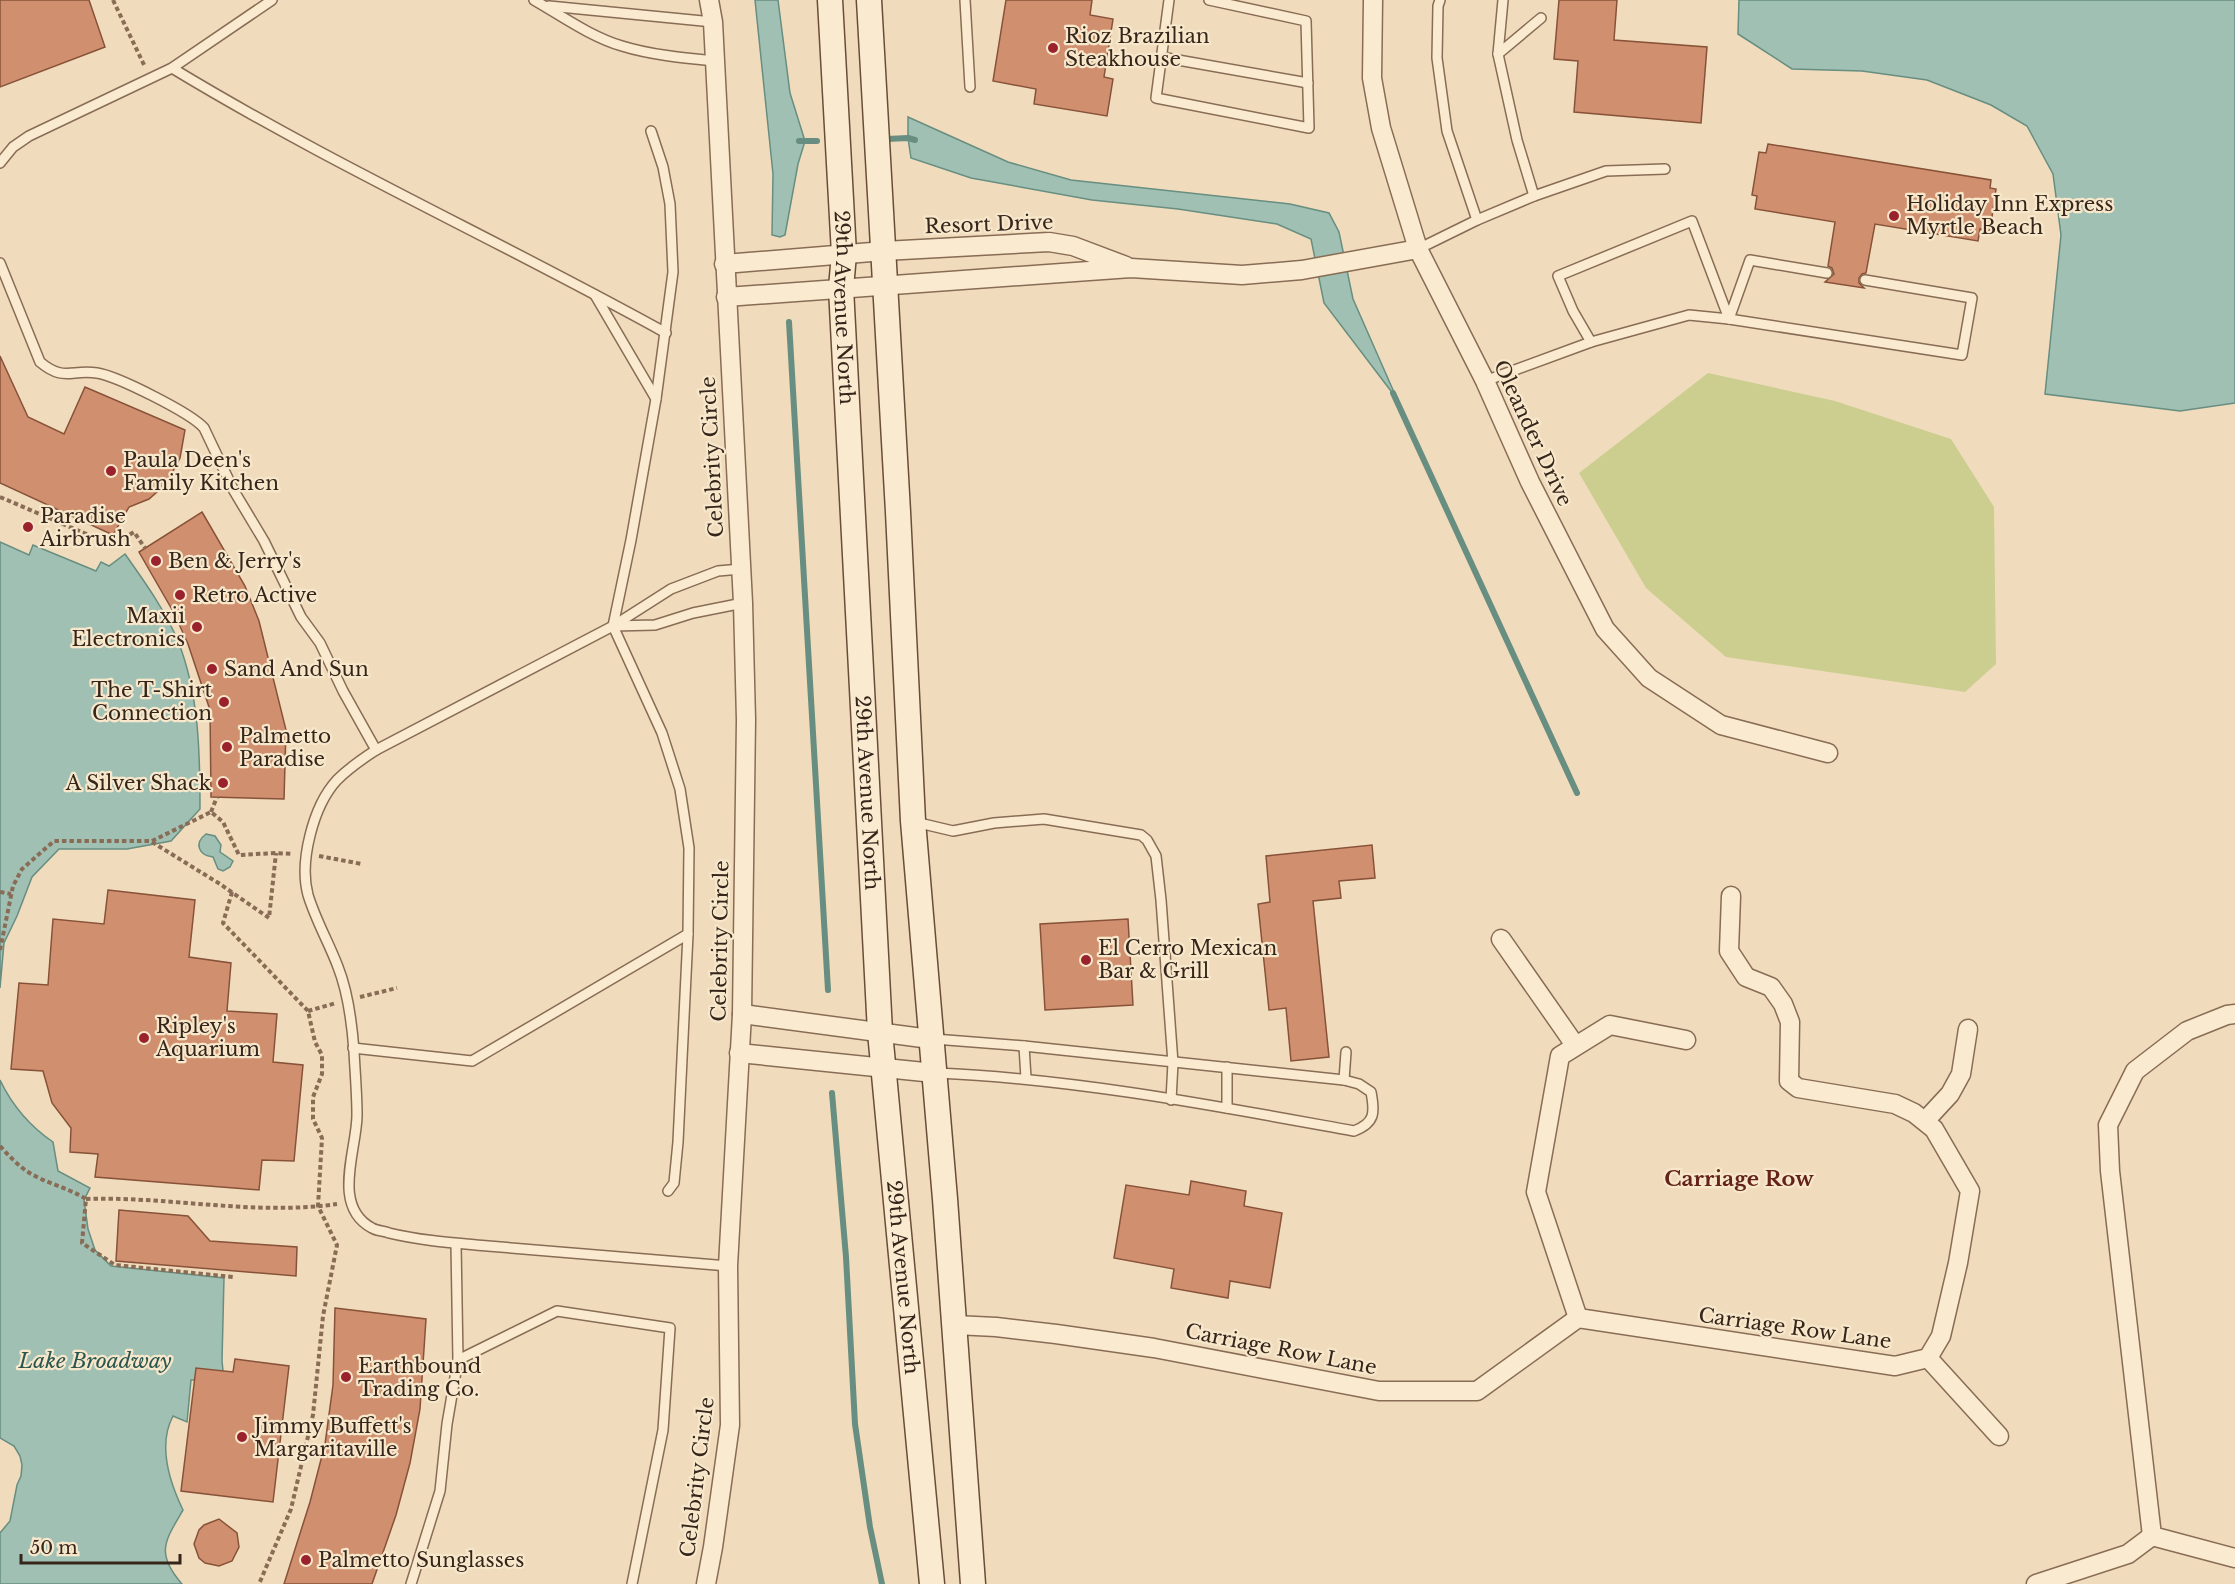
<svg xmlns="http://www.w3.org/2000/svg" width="2235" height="1584" font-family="'Libre Baskerville',serif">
  <rect width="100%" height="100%" fill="#f0dcbc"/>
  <path fill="#ccce90" d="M1708,373L1835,401L1951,439L1994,507L1996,664L1965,692L1726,657L1646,588L1579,473Z"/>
  <g fill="#a0c0b4" stroke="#678e81" stroke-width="1.5">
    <path d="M755,0H778L790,93L805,141L798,164L785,235L780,237L772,235L773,174Z"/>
    <path d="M1739,0H2235V403L2180,411L2045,394L2061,235L2053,174L2027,126L1991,105L1927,80L1862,71L1792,69L1738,34Z"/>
    <path d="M908,117L1008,162L1071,180L1290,204L1329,213L1339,232L1353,299L1397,399L1324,303L1311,239L1277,224L1178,209L1092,200L971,178L911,158L908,138Z"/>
    <path d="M0,542L29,555L33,545L96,571L101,562L109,566L125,554C144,581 165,610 178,641C199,694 200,752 200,809L171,841L127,849H59L32,877L17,916L4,943L0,988Z"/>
    <path d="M206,834L215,836L221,845L220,852L233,861L230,867L223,871L218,869L213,857C198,855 194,843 206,834Z"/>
    <path d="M0,1080C12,1105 31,1127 53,1142L58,1171L90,1188L84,1200L88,1229L95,1250L111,1266L224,1278L222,1361L224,1380H191L187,1422L173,1416C157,1446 170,1483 183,1510C165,1541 155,1553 182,1584H0V1533L10,1521L17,1485L21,1476L22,1465L20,1456L14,1446L0,1438Z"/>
  </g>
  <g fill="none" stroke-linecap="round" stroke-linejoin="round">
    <g stroke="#678e81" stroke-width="6">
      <path d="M887,139L908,138L915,140"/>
      <path d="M799,141H817"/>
      <path d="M789,322L828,990"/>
      <path d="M1393,393L1577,793"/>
      <path d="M832,1093L846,1257L855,1424L870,1527L882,1584"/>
    </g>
  </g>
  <g fill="#d0906f" stroke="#885239" stroke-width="1.5">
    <path d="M0,0H89L105,47L0,87Z"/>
    <path d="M1006,0H1092L1090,15L1113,19L1104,77L1113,79L1107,116L1034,104L1036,89L993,81Z"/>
    <path d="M1559,0H1617L1614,40L1707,47L1701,123L1574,112L1578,61L1554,59Z"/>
    <path d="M1768,144L1991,180L1990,188L1996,189L1990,231L1980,229L1978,241L1875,224L1866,273L1862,274L1859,278V283L1864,288L1825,282L1834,274L1832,268L1828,266L1835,222L1755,209L1757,196L1752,195L1759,152L1766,153Z"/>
    <path d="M0,356L28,417L64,434L85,387L185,430L180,458L166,484L149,499L129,507L113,535L0,483Z"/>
    <path d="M202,512L245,586L259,621L286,730L284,799L211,797L210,710L188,644L174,613L139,552Z"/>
    <path d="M1372,845L1375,878L1339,881L1341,898L1313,901L1329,1057L1291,1061L1286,1008L1269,1010L1258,904L1270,902L1266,856Z"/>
    <path d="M108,890L195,900L189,957L231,963L227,1011L277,1014L273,1062L303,1065L294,1161L262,1160L259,1190L95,1177L98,1154L70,1152L71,1128L52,1103L43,1071L11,1069L19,983L48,985L53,919L104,924Z"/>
    <path d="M1128,919L1133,1005L1045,1010L1040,924Z"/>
    <path d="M1191,1181L1246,1191L1244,1206L1282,1213L1270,1288L1230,1281L1228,1298L1171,1288L1174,1269L1114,1258L1126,1185L1189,1195Z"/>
    <path d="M119,1210L188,1216L210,1241L297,1247L296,1276L116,1261Z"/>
    <path d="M335,1308L426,1319L420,1409L410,1463L396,1515L372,1584H284L310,1502L325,1444L333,1385Z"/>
    <path d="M235,1359L289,1366L273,1502L181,1491L196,1368L233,1372Z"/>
    <path d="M219,1519L237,1533L239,1547L232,1561L219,1566L205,1563L199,1558L194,1544L199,1530L204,1525Z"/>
  </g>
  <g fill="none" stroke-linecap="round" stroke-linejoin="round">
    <g stroke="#886c55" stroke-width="12">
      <g id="service">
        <path d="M534,0C562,16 591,37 622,46C651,55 684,58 715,61"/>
        <path d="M965,0L970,87"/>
        <path d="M1169,0L1156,98L1309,128L1306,21L1209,0"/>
        <path d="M1440,0L1438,6L1437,58L1447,131L1477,220"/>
        <path d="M1503,0L1498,54L1517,140L1534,196"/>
        <path d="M549,6L713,22"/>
        <path d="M1498,54L1541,18"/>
        <path d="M1161,57L1308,83"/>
        <path d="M172,68C332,165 502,242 666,333"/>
        <path d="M651,131L663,167L670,204L673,272L656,399L631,540L613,626L662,733L680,789L689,848L688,934L678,1142L674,1183L668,1191"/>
        <path d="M0,163L13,147L29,136L172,68L272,0"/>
        <path d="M1418,249L1477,220L1534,196L1606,171L1665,169"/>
        <path d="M0,263L40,362C64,382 71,369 97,373C117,376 191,413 204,428L234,491L264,541L301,617L320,643L343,691L376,750"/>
        <path d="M595,295L656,399"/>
        <path d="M1729,319L1750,260L1827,273"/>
        <path d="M1591,342L1573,311L1558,276L1692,221L1729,319"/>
        <path d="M1485,381L1591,342L1689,315L1729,319L1962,355L1972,298L1865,280"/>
        <path d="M613,626L655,625L693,613L743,603"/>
        <path d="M915,822L953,831L994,823L1044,819L1141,835L1147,840L1156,856L1161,900L1173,1063L1171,1100"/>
        <path d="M934,1039L1024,1046L1344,1080L1359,1084L1371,1092C1375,1113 1375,1123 1354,1131C1216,1106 1077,1079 937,1073"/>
        <path d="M1024,1046L1026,1078"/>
        <path d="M353,1048L472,1061L688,934"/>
        <path d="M1344,1080L1346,1052"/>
        <path d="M1227,1108V1067"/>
        <path d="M728,1266C648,1259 568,1253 488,1246C455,1243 422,1241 389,1233C384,1231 377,1231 372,1228C331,1206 357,1150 357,1115C357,1094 355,1072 354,1051C352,1024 348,992 338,967C329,943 316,921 308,895C299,862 313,806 337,780C349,768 362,759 376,750L613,626L671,589L718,571L741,569"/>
        <path d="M458,1360L557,1311L670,1328L663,1430L632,1584"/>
        <path d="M411,1584L440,1491L447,1424L458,1360L456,1244"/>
      </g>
    </g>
    <g stroke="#886c55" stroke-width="21">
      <g id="minor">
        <path d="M1373,0L1372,78L1381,128L1418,249L1485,381L1530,482L1605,629L1649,678L1721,725L1828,753"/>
        <path d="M724,264L884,251L1049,242L1073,246L1126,266"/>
        <path d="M726,297L1131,268L1242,275L1302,270L1418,249"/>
        <path d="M1501,939L1575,1045"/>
        <path d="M742,1014L930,1039"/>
        <path d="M2235,1014L2227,1015L2187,1031L2135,1071L2108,1125L2110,1171L2152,1536L2235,1558"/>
        <path d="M739,1053L934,1073"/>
        <path d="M1925,1121L1950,1094L1961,1074L1968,1029"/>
        <path d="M1578,1318L1536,1192L1560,1056L1610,1025L1686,1040"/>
        <path d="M955,1325L996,1327L1056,1334L1154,1348L1379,1391H1477L1578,1318L1895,1366L1928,1358L1941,1336L1958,1263L1970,1191L1934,1129L1914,1113L1895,1104L1798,1088L1789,1081L1790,1022L1783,1004L1771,987L1746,977L1729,951L1731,896"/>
        <path d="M1928,1358L1999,1436"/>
        <path d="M706,1584L713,1547L730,1425L728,1266L742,1014L746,720L743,603L713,22L709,0"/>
        <path d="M2036,1584L2128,1554L2152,1536"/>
      </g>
    </g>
    <g stroke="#694d38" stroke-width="27">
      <g id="secondary">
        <path id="s1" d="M830,0L844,254L841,288L880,1032L932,1584"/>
        <path d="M869,0L898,512L913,821L945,1199L973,1584"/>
      </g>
    </g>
    <g stroke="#886c55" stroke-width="4" stroke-dasharray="4.5 3" stroke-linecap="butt">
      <path d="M113,0L145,67"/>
      <path d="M0,497L112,545L134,532L145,548"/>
      <path d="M211,812L217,797"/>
      <path d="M152,842L220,884L269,918L276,853"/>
      <path d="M319,856L362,864"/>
      <path d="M0,892L11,894"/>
      <path d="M232,892L223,923L308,1011L315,1042L322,1055V1074L313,1097V1119L322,1138L318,1206L337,1245L323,1316L313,1415L291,1509L259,1584"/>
      <path d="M0,950L13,886L22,869L54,841H152L211,812L223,822L239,855L276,853L293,854"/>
      <path d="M360,997L397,988"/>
      <path d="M308,1011L336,1003"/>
      <path d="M0,1146C11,1158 22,1170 37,1177C53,1185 70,1189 86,1199L82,1243L115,1265L233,1277"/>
      <path d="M86,1199C169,1196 253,1216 337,1204"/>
    </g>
    <use href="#service" stroke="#faeacf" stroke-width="9"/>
    <use href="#minor" stroke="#faeacf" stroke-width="18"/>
    <use href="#secondary" stroke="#faeacf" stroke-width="24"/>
  </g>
  <g fill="#99222c" stroke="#f7e7cb" stroke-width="2">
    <circle cx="1053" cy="48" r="6"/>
    <circle cx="1894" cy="216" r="6"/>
    <circle cx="111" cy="471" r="6"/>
    <circle cx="28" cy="527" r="6"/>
    <circle cx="156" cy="561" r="6"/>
    <circle cx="180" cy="595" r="6"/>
    <circle cx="197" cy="627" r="6"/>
    <circle cx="212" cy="669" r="6"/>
    <circle cx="224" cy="702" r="6"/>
    <circle cx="227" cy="747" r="6"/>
    <circle cx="223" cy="783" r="6"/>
    <circle cx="1086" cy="960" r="6"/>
    <circle cx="144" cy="1038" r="6"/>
    <circle cx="346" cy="1377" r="6"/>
    <circle cx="242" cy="1437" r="6"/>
    <circle cx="306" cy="1560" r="6"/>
  </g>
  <g text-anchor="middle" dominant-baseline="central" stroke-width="4.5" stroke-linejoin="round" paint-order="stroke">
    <g font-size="20" fill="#36251a" stroke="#f7e7cb" text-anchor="start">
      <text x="1065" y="36">Rioz Brazilian<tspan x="1065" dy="23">Steakhouse</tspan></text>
      <text x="1906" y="204">Holiday Inn Express<tspan x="1906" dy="23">Myrtle Beach</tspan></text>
      <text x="123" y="460">Paula Deen's<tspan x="123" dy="23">Family Kitchen</tspan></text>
      <text x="40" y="516">Paradise<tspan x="40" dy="23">Airbrush</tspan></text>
      <text x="168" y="561">Ben &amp; Jerry's</text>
      <text x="192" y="595">Retro Active</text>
      <text x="185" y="616" text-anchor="end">Maxii<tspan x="185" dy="23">Electronics</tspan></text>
      <text x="224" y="669">Sand And Sun</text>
      <text x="212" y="690" text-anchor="end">The T-Shirt<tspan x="212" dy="23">Connection</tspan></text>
      <text x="239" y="736">Palmetto<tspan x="239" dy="23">Paradise</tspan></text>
      <text x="211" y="783" text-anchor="end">A Silver Shack</text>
      <text x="1098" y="948">El Cerro Mexican<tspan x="1098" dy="23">Bar &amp; Grill</tspan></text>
      <text x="156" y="1026">Ripley's<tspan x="156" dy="23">Aquarium</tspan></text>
      <text x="358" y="1366">Earthbound<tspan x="358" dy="23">Trading Co.</tspan></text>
      <text x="254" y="1426">Jimmy Buffett's<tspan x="254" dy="23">Margaritaville</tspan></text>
      <text x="318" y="1560">Palmetto Sunglasses</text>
    </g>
    <g font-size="20" fill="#36251a" stroke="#f7e7cb">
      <text transform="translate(989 224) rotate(-2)">Resort Drive</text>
      <text stroke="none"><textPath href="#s1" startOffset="308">29th Avenue North</textPath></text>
      <text transform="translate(1533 433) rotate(65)">Oleander Drive</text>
      <text transform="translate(712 457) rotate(-93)">Celebrity Circle</text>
      <text stroke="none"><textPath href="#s1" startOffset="794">29th Avenue North</textPath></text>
      <text transform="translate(720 941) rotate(-89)">Celebrity Circle</text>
      <text stroke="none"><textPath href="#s1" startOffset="1280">29th Avenue North</textPath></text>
      <text transform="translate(1795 1328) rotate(8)">Carriage Row Lane</text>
      <text transform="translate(1281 1349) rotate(11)">Carriage Row Lane</text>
      <text transform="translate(697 1477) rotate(-83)">Celebrity Circle</text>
    </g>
    <g font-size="21" font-weight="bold" fill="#652218" stroke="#f7e7cb">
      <text x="1739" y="1179">Carriage Row</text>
    </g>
    <g font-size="21" font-style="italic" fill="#295750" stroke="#f7e7cb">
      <text x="95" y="1361">Lake Broadway</text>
    </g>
  </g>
  <path d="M21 1554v9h159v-9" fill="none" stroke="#36251a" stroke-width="3"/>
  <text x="30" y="1554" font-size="18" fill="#36251a" stroke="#f7e7cb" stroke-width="4.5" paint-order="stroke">50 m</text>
</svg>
